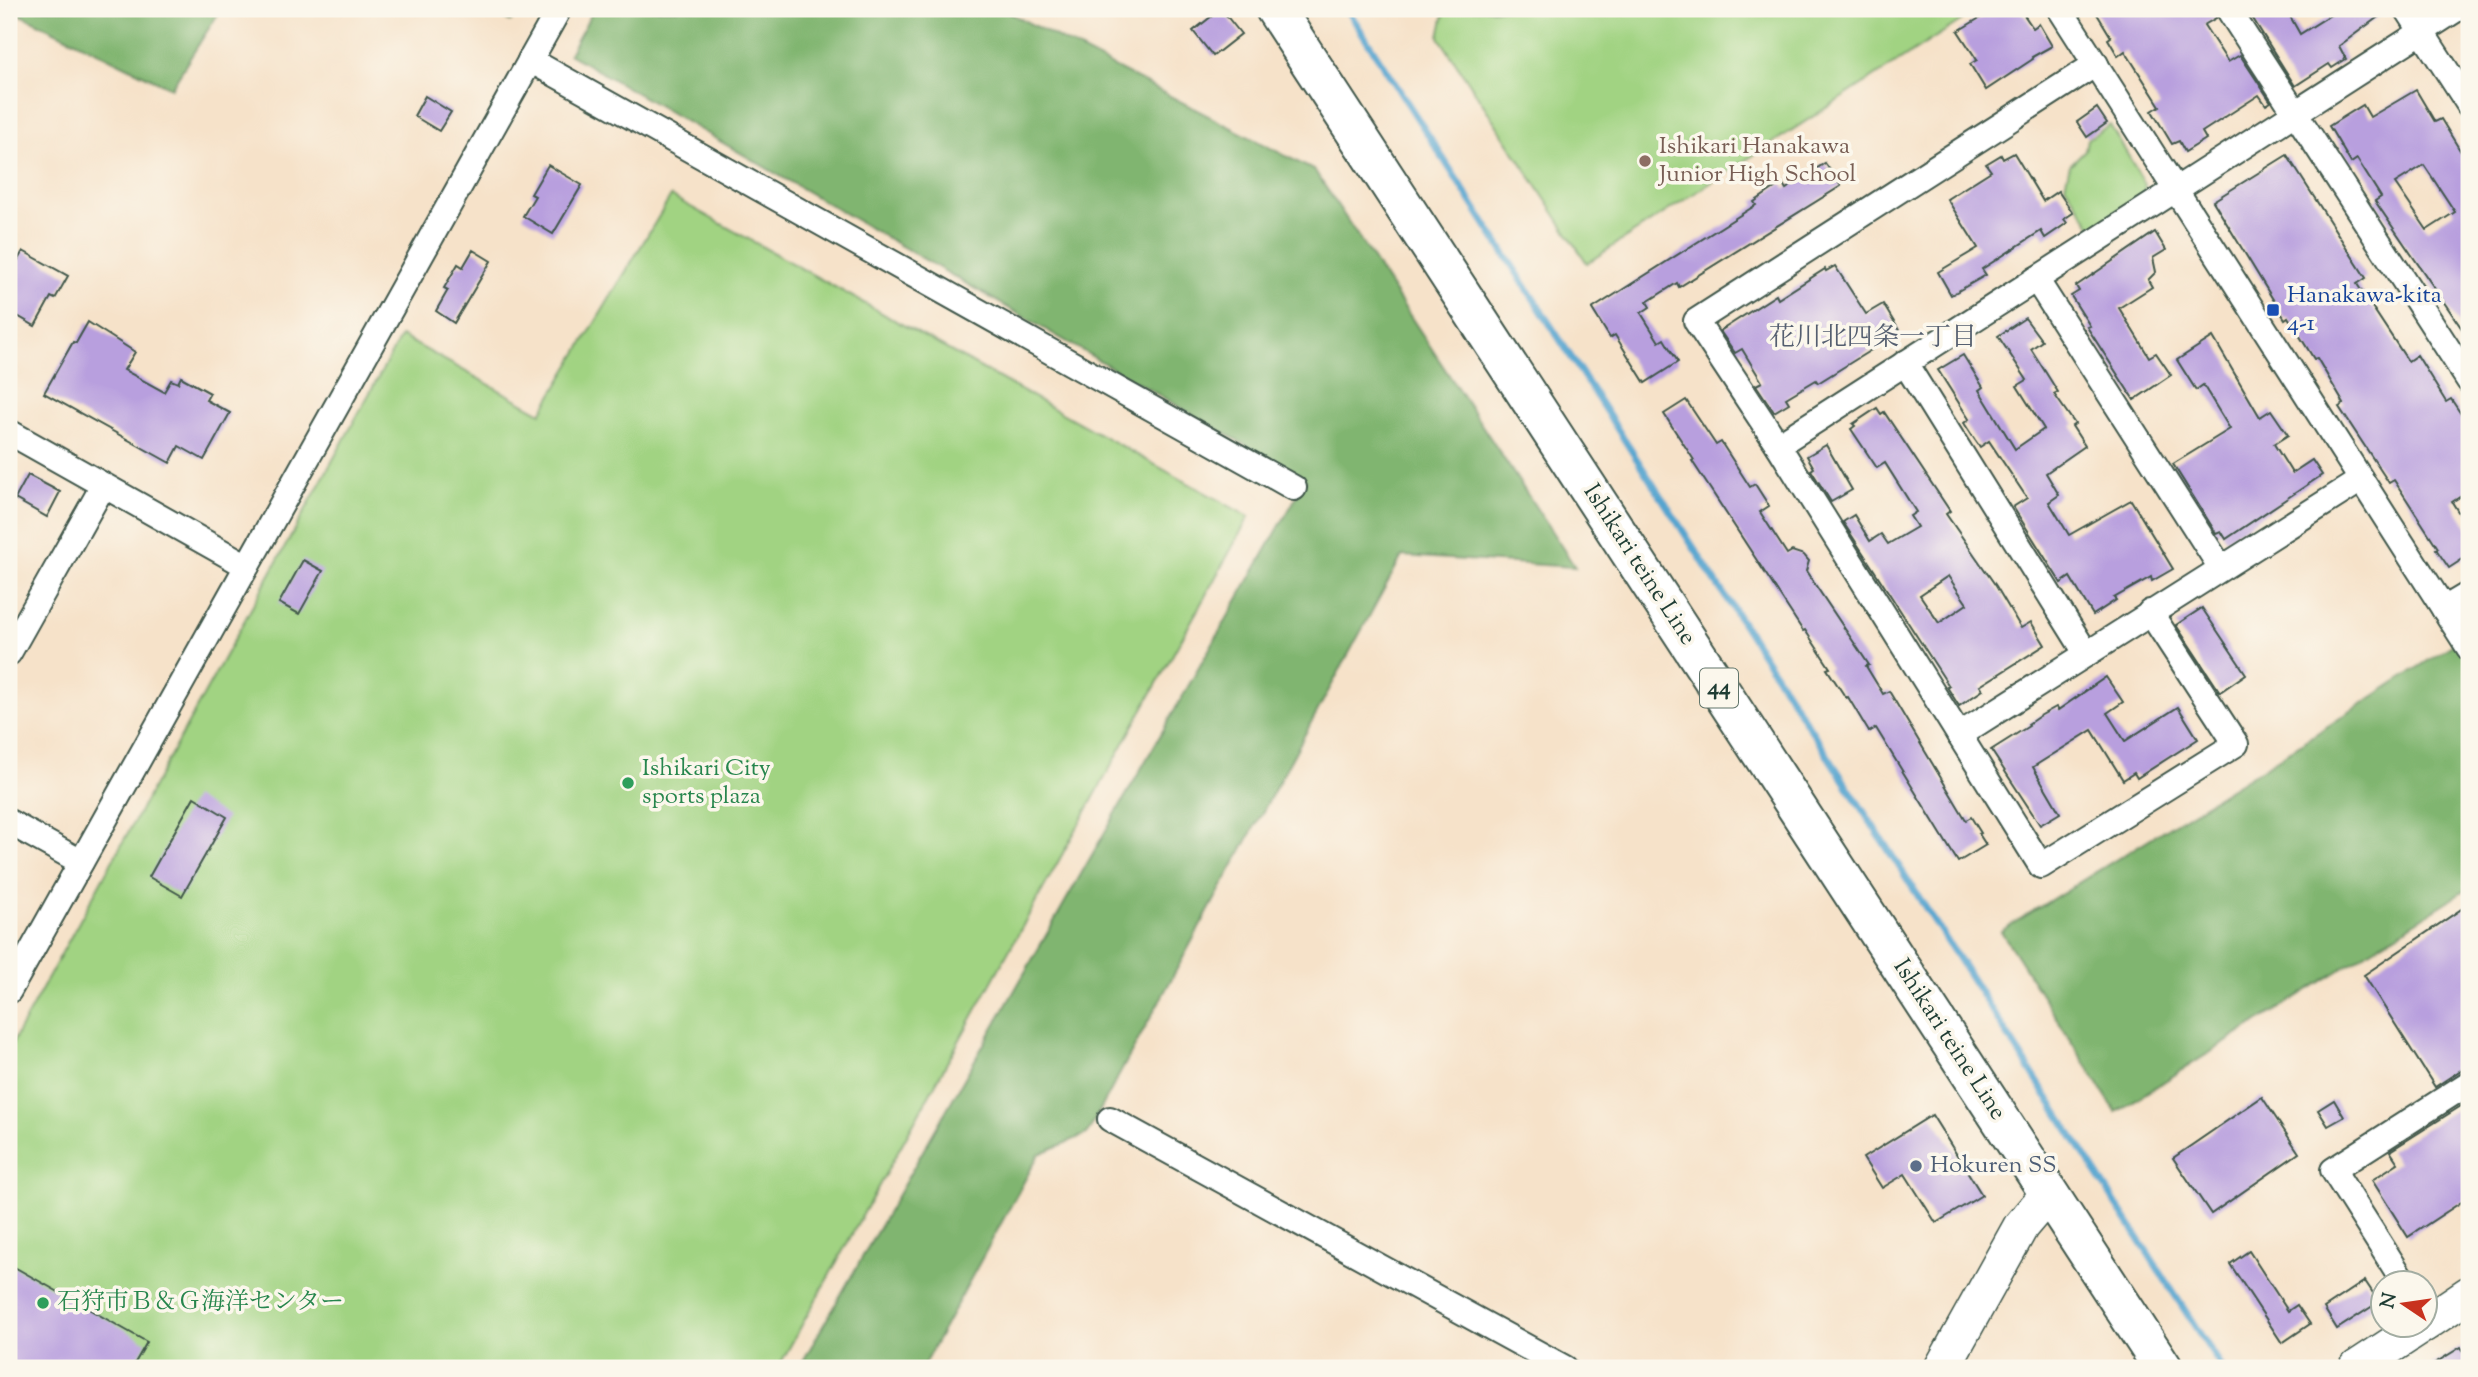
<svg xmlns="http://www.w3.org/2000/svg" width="2478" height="1377" font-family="'Sorts Mill Goudy','Noto Serif JP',serif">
  <rect width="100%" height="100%" fill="#fbf7ec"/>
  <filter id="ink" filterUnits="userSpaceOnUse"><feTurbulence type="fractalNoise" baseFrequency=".0143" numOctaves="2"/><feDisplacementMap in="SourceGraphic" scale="14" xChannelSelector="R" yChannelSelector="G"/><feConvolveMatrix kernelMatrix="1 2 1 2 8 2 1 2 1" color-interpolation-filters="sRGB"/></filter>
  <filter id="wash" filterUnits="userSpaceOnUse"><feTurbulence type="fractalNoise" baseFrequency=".00686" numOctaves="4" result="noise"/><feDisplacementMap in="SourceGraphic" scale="28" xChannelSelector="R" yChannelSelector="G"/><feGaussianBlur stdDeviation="1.57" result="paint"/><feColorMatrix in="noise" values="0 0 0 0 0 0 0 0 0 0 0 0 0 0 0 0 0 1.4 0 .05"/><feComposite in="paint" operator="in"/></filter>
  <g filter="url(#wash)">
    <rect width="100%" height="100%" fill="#f6e2c9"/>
    <g fill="#a1d382" stroke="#60885b" stroke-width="2">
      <path d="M1445,9H1956L1962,20L1587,263L1439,37Z"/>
      <path d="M2110,125L2145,184L2144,193L2093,228L2065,185L2070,165L2085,150L2087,139Z"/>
      <path d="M671,196L1249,517L778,1368H9V1049L401,336L541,413Z"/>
    </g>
    <g fill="#80b570" stroke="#507952" stroke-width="2">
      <path d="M9,9H221L171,88Z"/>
      <path d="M488,9H518L511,22Z"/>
      <path d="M594,9H1002L1315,171L1575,567L1402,556L1087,1134L1039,1154L922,1368H799L1306,480L569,54Z"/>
      <path d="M2469,634V888L2116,1112L2001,931L2262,769Z"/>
    </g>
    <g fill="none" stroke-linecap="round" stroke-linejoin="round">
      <path stroke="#55a4cf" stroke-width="7" d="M1347,9L2222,1368"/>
    </g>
    <g id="blocks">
      <g fill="#b89fde" fill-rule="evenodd">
        <path d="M1221,9L1241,34L1213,56L1193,31Z"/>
        <path d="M1978,9H2020L2033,28L2039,24L2052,46L2032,57L2033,59L1986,90L1970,64L1977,60L1958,31L1983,16Z"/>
        <path d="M2094,9H2213L2216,18L2204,25L2228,62L2240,55L2271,102L2266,105L2259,95L2202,132L2206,139L2185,152L2179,141L2172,144L2152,111L2160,106L2125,51L2118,56L2108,39L2111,37Z"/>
        <path d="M2247,9H2286L2300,34L2340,9H2389L2339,46L2346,59L2332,68L2329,64L2295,86Z"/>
        <path d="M2416,90L2435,122L2441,119L2469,165V339L2375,201L2381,197L2357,159L2351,163L2329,126L2363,105L2370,117ZM2424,165L2455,212L2427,230L2395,183Z"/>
        <path d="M425,96L451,112L439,131L414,116Z"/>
        <path d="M2097,108L2107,123L2087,137L2077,122Z"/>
        <path d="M2014,153L2043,201L2058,191L2073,213L2064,219L2067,223L2045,238L2041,231L1982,269L1986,275L1951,295L1938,272L1978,248L1947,199L1991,171L1986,164L2001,155L2003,159Z"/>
        <path d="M2287,155L2366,278L2357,284L2408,361L2417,355L2446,402L2451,399L2469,426V491L2452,502L2469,529V555L2449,568L2436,549L2438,548L2394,480L2389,483L2366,448L2339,407L2344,404L2317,358L2314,359L2288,317L2285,319L2213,201Z"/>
        <path d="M1825,163L1841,186L1679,287L1677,283L1647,302L1650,307L1641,313L1659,342L1664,339L1678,362L1645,383L1615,335L1610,338L1592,309L1756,205L1754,202L1782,183L1786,189Z"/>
        <path d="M548,165L582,185L553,234L523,216L535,196L531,194Z"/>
        <path d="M2155,232L2166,250L2153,258L2156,272L2148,280L2152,287L2119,308L2149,357L2156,353L2171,375L2134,400L2087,327L2090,326L2071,296L2079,291L2076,286Z"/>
        <path d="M473,250L491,261L454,323L436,311L448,290L444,288L458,264L463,267Z"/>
        <path d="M23,251L68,276L55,299L51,297L35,326L9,311V275Z"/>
        <path d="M1835,266L1866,314L1883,304L1900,332L1818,383L1816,380L1786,398L1789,403L1774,412L1756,385L1762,382L1742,349L1735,353L1720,331L1776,295L1778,299L1825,269L1826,271Z"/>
        <path d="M2025,318L2042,341L2031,349L2058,392L2054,394L2075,424L2072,426L2085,446L2046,473L2059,495L2049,502L2069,535L2131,500L2173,569L2152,581L2151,577L2114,598L2116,600L2093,615L2070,577L2061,583L2013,507L2027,498L1989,441L1980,447L1975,440L1964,423L1969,419L1938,370L1963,355L1983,387L1979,390L2015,449L2044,429L2017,386L2027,380L1998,336Z"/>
        <path d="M88,322L135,352L124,370L164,392L171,380L178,383L181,377L210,393L206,400L230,413L204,460L179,446L170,463L44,393L73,342L76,343Z"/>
        <path d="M2213,337L2260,417L2271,410L2288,435L2274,444L2292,473L2312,460L2322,475L2226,539L2221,531L2216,533L2173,464L2230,429L2203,385L2196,390L2177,360Z"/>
        <path d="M1686,400L1716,445L1721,442L1750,487L1755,484L1769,506L1760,512L1787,554L1792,551L1804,555L1809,561L1806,571L1869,665L1866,666L1883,694L1889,691L1966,820L1971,817L1981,833L1979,834L1986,845L1958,862L1876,728L1869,732L1848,697L1846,698L1827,669L1830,668L1805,630L1803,631L1692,461L1694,460L1664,414Z"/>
        <path d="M1877,408L1881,414L1884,412L1950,511L1946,514L1996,586L2021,628L2031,622L2045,645L1980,686L1983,690L1959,706L1947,687L1949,686L1843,522L1854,515L1870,541L1881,534L1888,544L1917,527L1910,516L1916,512L1885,463L1877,468L1851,429L1855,426L1853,424ZM1948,576L1967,604L1939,623L1920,595Z"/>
        <path d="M1826,445L1852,490L1831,502L1811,470L1814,468L1807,456Z"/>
        <path d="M28,475L60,492L47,517L15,499Z"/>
        <path d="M303,560L323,571L299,614L279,603Z"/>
        <path d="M2202,608L2246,674L2220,692L2176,625Z"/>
        <path d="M2106,677L2123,702L2107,713L2125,741L2178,707L2198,739L2137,778L2134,773L2123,780L2092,730L2033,767L2060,813L2040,825L1991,750L2029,726L2028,724L2038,717L2056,707L2058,710Z"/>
        <path d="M194,797L227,817L182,896L149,877Z"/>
        <path d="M2469,904V1068L2461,1070L2435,1087L2364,975Z"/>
        <path d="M2262,1097L2299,1153L2211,1214L2173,1158Z"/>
        <path d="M2334,1100L2344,1117L2328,1126L2318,1110Z"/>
        <path d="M2469,1101V1197L2408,1237L2372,1180L2398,1163L2390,1151Z"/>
        <path d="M1932,1115L1982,1195L1936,1223L1905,1174L1882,1188L1863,1158Z"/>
        <path d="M2249,1251L2288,1311L2297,1305L2310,1324L2282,1343L2230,1264Z"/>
        <path d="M9,1264L147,1342L132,1368H9Z"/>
        <path d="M2365,1281L2379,1302L2337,1329L2324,1308Z"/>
        <path d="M2461,1347L2469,1359V1368H2427Z"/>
      </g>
    </g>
  </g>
  <g filter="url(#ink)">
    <use href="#blocks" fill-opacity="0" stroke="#3f564a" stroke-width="2"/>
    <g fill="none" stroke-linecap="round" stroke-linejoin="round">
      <g stroke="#3f564a" stroke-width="28">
        <g id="street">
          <path d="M2060,9L2469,648"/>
          <path d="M2228,9L2469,381"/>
          <path d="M2407,9L2469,105"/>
          <path d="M530,60L1294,488"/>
          <path d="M2096,64L1696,321L1778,445L2041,866L2236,744L2150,612"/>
          <path d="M2036,279L2221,568"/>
          <path d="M1905,363L2086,653"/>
          <path d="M9,432L247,566"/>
          <path d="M1778,445L2457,9"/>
          <path d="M2444,609L2469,594"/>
          <path d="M9,653L103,486"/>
          <path d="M1959,735L2361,480"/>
          <path d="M9,822L81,862"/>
          <path d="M9,991L559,9"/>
          <path d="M1110,1119L1565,1368"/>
          <path d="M2404,1282L2333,1170L2469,1083"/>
        </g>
      </g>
      <g stroke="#3f564a" stroke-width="38">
        <g id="secondary">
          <path d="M2426,1323L2469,1294"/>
          <path d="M1942,1368L2021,1226L2049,1193"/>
          <path d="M2357,1368L2424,1324"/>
        </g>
      </g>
      <g stroke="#3f564a" stroke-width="42">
        <path id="primary" d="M1275,9L2163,1368"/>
      </g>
      <use href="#street" stroke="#fff" stroke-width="24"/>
      <use href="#secondary" stroke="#fff" stroke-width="35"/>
      <use href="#primary" stroke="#fff" stroke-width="38"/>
    </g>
  </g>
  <circle fill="#8d6e63" stroke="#fbf7ec" stroke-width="2.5" cx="1645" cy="161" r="7"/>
  <rect fill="#1a4fb4" stroke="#fbf7ec" stroke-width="2.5" x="2266" y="303" width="14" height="14" rx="3.5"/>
  <g fill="#2e9e5b" stroke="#fbf7ec" stroke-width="2.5">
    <circle cx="628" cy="783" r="7"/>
    <circle cx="43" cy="1303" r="7"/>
  </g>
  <circle fill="#5c6f8a" stroke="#fbf7ec" stroke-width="2.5" cx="1916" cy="1166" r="7"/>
  <g text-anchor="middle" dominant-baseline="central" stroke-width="7" stroke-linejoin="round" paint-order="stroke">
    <rect fill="#fbf7ec" stroke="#61756b" stroke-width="2" x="1700" y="668.5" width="38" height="39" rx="5"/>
    <g font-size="23" font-weight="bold" fill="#1f3d34">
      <text x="1719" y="688">44</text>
    </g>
    <g font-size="24" fill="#785e54" stroke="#fbf7ec" text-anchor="start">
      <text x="1659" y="147">Ishikari Hanakawa<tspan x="1659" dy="28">Junior High School</tspan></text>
    </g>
    <g font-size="24" fill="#164399" stroke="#fbf7ec" text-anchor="start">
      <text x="2287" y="296">Hanakawa-kita<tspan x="2287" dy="28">4-1</tspan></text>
    </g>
    <g font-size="24" fill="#1f3d34" stroke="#fbf7ec">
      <text transform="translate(1639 565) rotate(57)">Ishikari teine Line</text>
      <text transform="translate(1949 1040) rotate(57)">Ishikari teine Line</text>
    </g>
    <g font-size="24" fill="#27864d" stroke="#fbf7ec" text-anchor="start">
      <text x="642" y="769">Ishikari City<tspan x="642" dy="28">sports plaza</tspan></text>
      <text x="57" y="1303">石狩市Ｂ＆Ｇ海洋センター</text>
    </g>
    <g font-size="24" fill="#4e5e75" stroke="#fbf7ec" text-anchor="start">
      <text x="1930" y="1166">Hokuren SS</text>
    </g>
    <g font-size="26" fill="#555f70" stroke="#fbf7ec">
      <text x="1873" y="338">花川北四条一丁目</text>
    </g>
  </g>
  <rect width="2478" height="1377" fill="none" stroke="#fbf7ec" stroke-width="35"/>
  <g transform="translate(2404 1304) rotate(283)"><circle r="33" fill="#fbf7ec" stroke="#a3ada2" stroke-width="2"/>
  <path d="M0-5L12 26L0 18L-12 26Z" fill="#c8321e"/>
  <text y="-10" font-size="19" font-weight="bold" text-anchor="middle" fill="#1f3d34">N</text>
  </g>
</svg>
